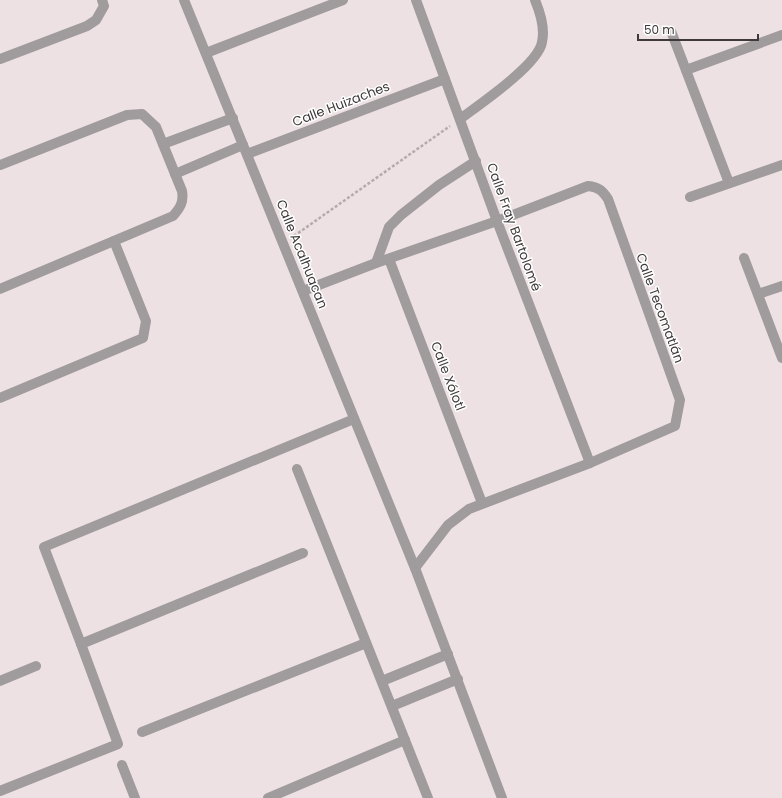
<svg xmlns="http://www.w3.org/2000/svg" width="782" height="798" font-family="Poppins,sans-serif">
  <rect width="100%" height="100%" fill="#ede1e3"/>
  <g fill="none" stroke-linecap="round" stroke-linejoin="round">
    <path stroke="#b5abac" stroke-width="2.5" stroke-dasharray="3 2" stroke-linecap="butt" d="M294,236L450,126"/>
    <g stroke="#a09b9c" stroke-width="10">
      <path d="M184,0L415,568L502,798"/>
      <path d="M416,0L497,221L590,463"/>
      <path d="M671,31L729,183"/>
      <path d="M206,53L343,0"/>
      <path d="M0,59L87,26L96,20L104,6L102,0"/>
      <path d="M686,70L782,35"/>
      <path d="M460,119C479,105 539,64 542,42C545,29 540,12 535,0"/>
      <path d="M163,144L233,118"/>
      <path d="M247,154L445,79"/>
      <path d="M0,165L127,115L142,114L156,127L182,191C184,202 180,208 173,216L0,289"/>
      <path d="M175,174L243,145"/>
      <path d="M690,197L782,165"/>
      <path d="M744,258L782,358"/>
      <path d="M389,259L482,503"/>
      <path d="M376,263L389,227L401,215L439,185L476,161"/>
      <path d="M303,291L376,263L497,221L588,186C598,187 602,190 608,199L680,400L675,426L590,463L469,509L448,525L415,568"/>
      <path d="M758,294L782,286"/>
      <path d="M0,398L143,338L146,321L114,241"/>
      <path d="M297,469L428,798"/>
      <path d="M81,644L44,547L354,419"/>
      <path d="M0,681L36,666"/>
      <path d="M382,681L448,654"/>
      <path d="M392,706L458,679"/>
      <path d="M142,732L366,643"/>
      <path d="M122,765L135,798"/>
      <path d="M0,791L118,744L81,644L303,553"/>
      <path d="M268,798L405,740"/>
    </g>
  </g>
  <g text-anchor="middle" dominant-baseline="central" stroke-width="3" stroke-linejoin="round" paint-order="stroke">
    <g font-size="13" fill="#3e393a" stroke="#fff">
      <text transform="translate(341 104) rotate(-21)">Calle Huizaches</text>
      <text transform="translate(514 227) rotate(70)">Calle Fray Bartolomé</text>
      <text transform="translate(302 254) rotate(68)">Calle Acalhuacan</text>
      <text transform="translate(660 308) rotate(70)">Calle Tecomatlán</text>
      <text transform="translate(448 376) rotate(69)">Calle Xólotl</text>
    </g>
  </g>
  <path d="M638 34v6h120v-6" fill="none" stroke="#3e393a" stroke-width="2"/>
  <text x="644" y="34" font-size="12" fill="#3e393a" stroke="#ffffff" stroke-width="3" paint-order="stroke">50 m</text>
</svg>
